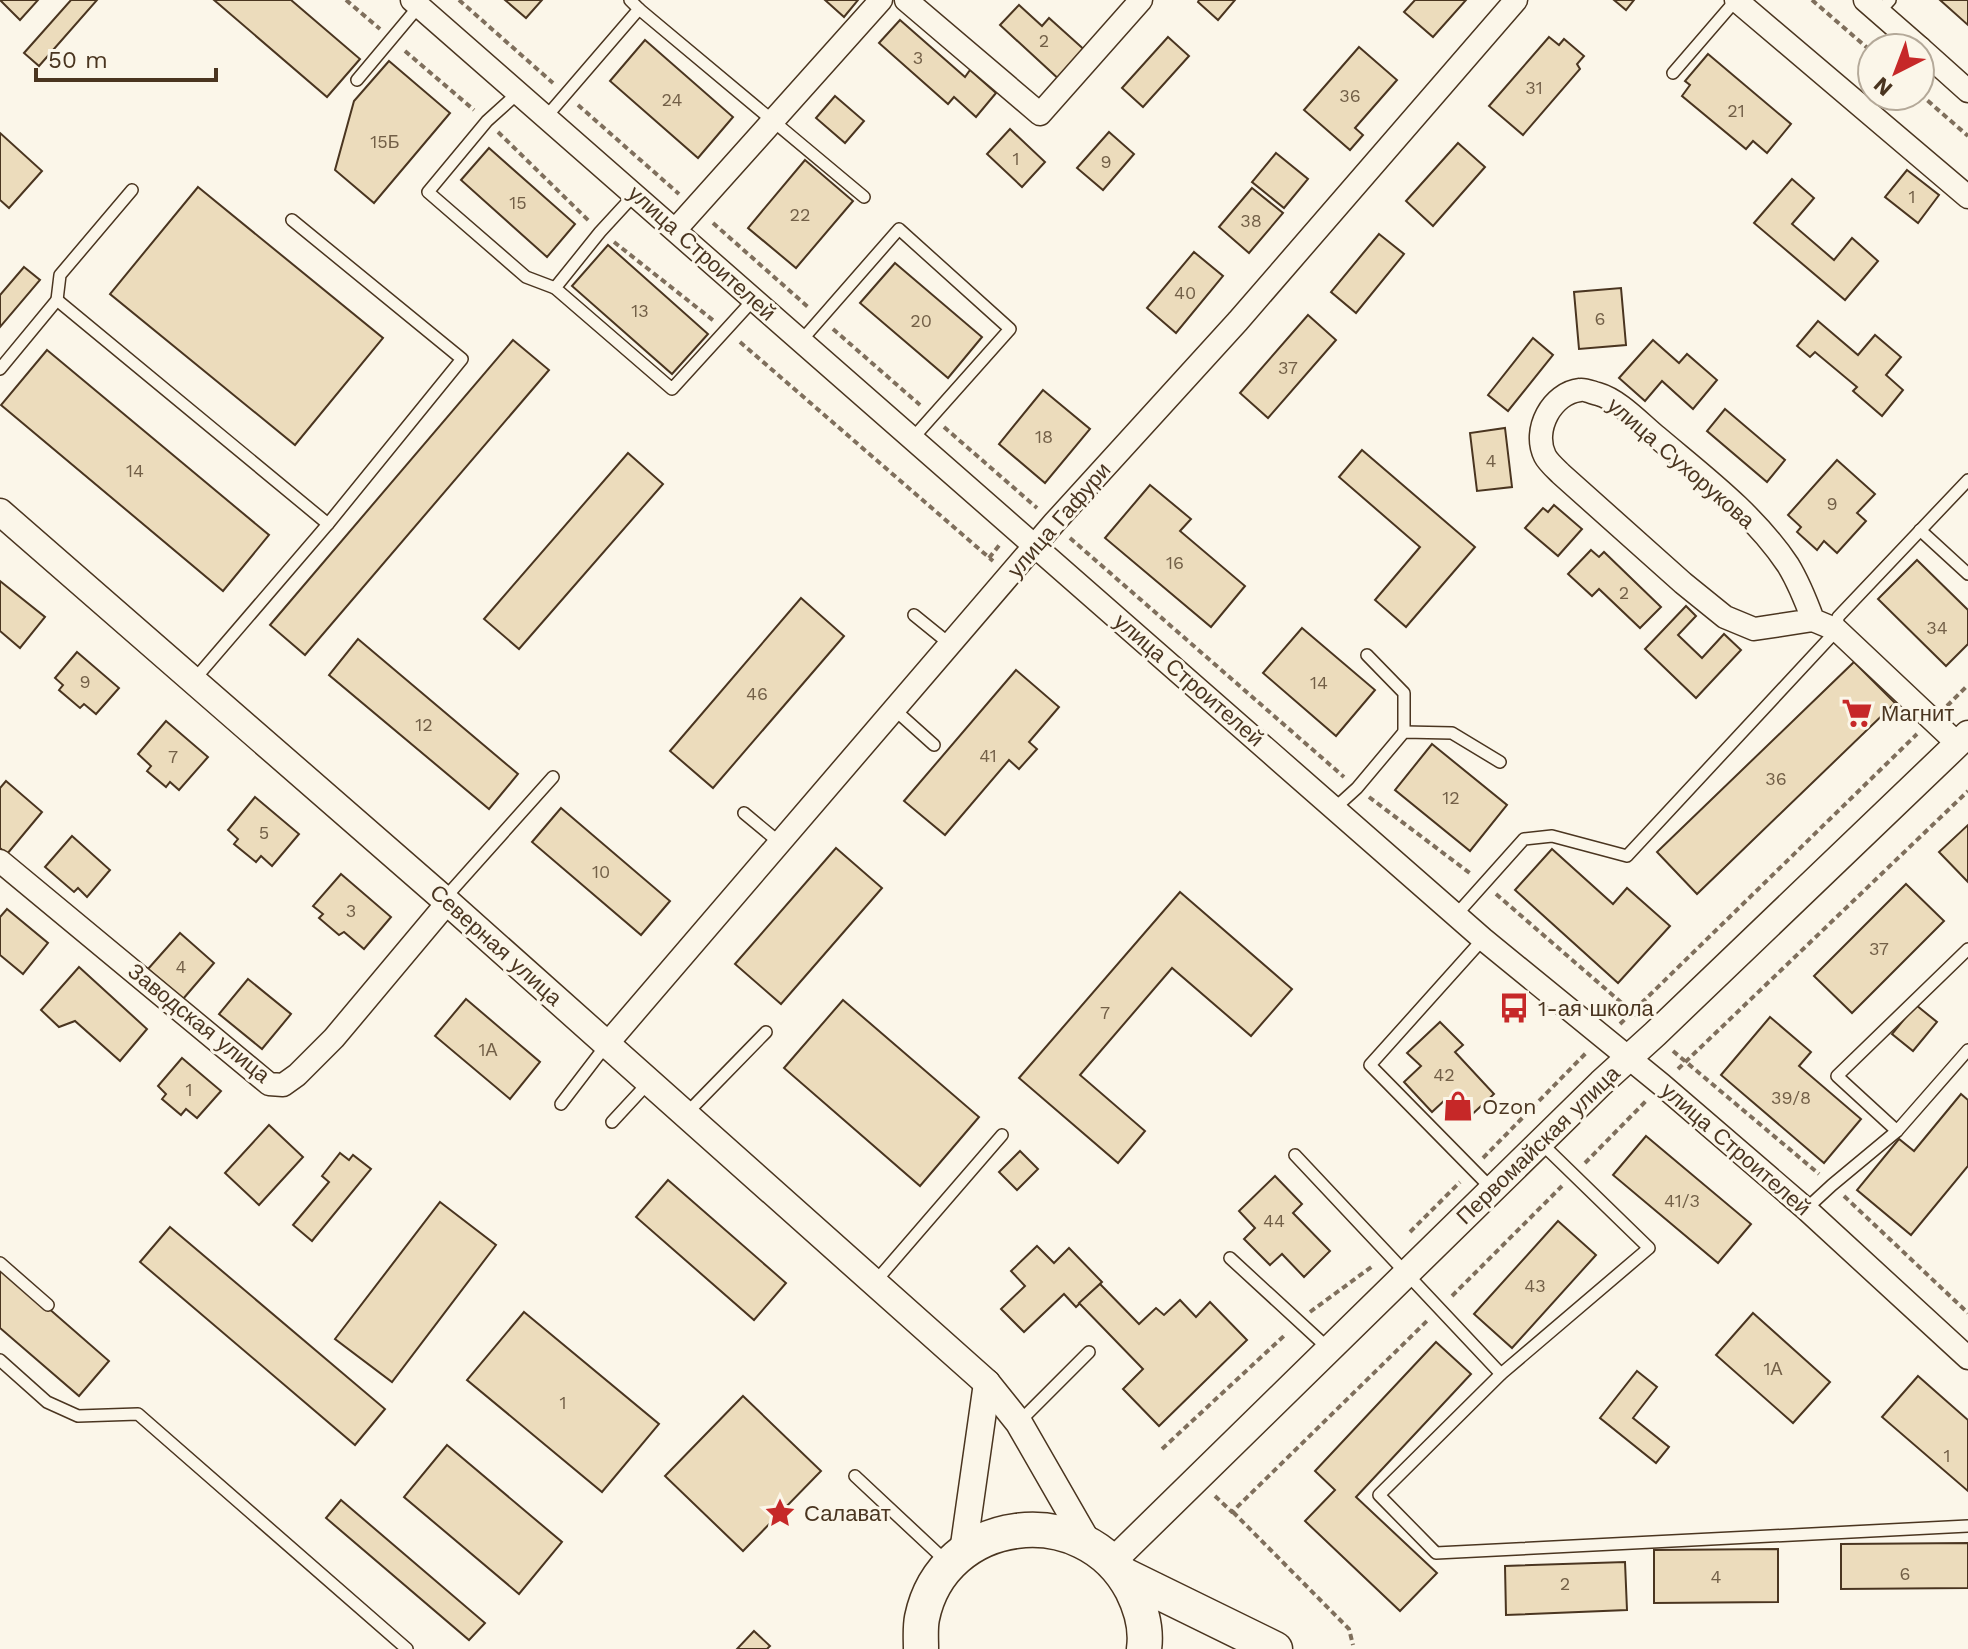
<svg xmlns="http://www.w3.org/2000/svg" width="1968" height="1649" font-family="'Work Sans',sans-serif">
  <rect width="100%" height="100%" fill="#fbf6e9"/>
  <g fill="#ecdcbc" stroke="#4a3520" stroke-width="2">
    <path d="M0,0H38L20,20Z"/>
    <path d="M71,0H97L39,66L24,53Z"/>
    <path d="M214,0H291L360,59L327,97Z"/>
    <path d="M505,0H542L526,18Z"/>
    <path d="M825,0H858L844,17Z"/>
    <path d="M1199,0H1235L1218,20L1198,2Z"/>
    <path d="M1415,0H1466L1433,37L1404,12Z"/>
    <path d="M1614,0H1634L1626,10Z"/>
    <path d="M1940,0H1968V25Z"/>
    <path d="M1019,5L1042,26L1049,18L1088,53L1062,82L1000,25Z"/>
    <path d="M900,20L965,77L970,70L996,93L976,117L954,97L948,104L879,43Z"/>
    <path d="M1168,37L1189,56L1143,107L1122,88Z"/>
    <path d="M1549,37L1559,45L1564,39L1584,56L1577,64L1580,69L1523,135L1489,106Z"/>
    <path d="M645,40L733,117L698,158L610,81Z"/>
    <path d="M1359,47L1397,80L1355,128L1363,135L1350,150L1304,110Z"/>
    <path d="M1708,54L1791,124L1767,153L1753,141L1746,149L1682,96L1690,85L1685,81Z"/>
    <path d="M389,61L450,113L374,203L335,170L354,101Z"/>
    <path d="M835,96L864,121L845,143L816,118Z"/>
    <path d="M1010,129L1045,162L1022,187L987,154Z"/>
    <path d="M1109,132L1134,154L1103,190L1077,168Z"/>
    <path d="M0,133L42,171L9,208L0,200Z"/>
    <path d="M1458,143L1485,167L1433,226L1406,201Z"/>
    <path d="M489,148L575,224L547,257L461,180Z"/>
    <path d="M1276,153L1308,179L1284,208L1252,182Z"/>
    <path d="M805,160L853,201L796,268L748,228Z"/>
    <path d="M1907,170L1939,195L1918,223L1885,197Z"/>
    <path d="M1792,179L1814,198L1792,224L1834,260L1852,238L1878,261L1845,300L1754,223Z"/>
    <path d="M198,187L383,338L295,445L110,294Z"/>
    <path d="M1252,188L1283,213L1249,253L1219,227Z"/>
    <path d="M1379,234L1404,254L1356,313L1331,292Z"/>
    <path d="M608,245L708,334L672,374L572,286Z"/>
    <path d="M1194,252L1223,276L1176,333L1147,308Z"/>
    <path d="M895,263L982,337L948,378L860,303Z"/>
    <path d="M24,267L40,280L0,327V295Z"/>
    <path d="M1621,288L1626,345L1579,349L1574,292Z"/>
    <path d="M1308,315L1336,340L1268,418L1240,393Z"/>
    <path d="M1818,321L1858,355L1875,335L1901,357L1886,375L1903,390L1882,416L1853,391L1857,387L1815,352L1810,357L1797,346Z"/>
    <path d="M1533,338L1553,355L1508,411L1488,395Z"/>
    <path d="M513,340L549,370L305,655L270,625Z"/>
    <path d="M1653,340L1679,363L1687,354L1717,380L1693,409L1662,381L1645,401L1619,378Z"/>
    <path d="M47,350L269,535L223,591L1,405Z"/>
    <path d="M1043,390L1090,429L1045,483L999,444Z"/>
    <path d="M1725,409L1785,460L1767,482L1707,431Z"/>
    <path d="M1505,428L1512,487L1477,491L1470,433Z"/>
    <path d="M1362,450L1475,547L1406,627L1375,600L1420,547L1339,477Z"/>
    <path d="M628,453L663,484L519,649L484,619Z"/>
    <path d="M1837,460L1875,494L1857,513L1866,521L1837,553L1824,541L1817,550L1797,532L1801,527L1788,515Z"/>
    <path d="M1150,485L1191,519L1180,531L1245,586L1211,627L1105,538Z"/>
    <path d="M1554,505L1582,529L1558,556L1525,528L1543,508L1548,512Z"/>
    <path d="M1591,550L1599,557L1604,552L1661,607L1640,628L1599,589L1592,596L1568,574Z"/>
    <path d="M1917,560L1968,610V644L1946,666L1878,599Z"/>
    <path d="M0,581L45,617L20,648L0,631Z"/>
    <path d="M801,598L844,636L713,788L670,751Z"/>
    <path d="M1686,606L1696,616L1678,635L1702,658L1724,634L1741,650L1696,698L1645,649Z"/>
    <path d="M1302,628L1375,690L1336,736L1263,673Z"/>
    <path d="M358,639L518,774L489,809L329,675Z"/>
    <path d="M77,652L119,688L96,714L84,704L80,708L59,690L63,685L55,678Z"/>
    <path d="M1854,662L1895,703L1697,894L1657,852Z"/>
    <path d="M1016,670L1059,707L1029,742L1037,749L1019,769L1009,760L945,835L904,801Z"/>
    <path d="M166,721L208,757L179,790L170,782L166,787L147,771L151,766L138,754Z"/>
    <path d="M1432,744L1507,805L1470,851L1395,790Z"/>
    <path d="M6,781L42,812L7,854L0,848V788Z"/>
    <path d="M255,797L299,834L272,866L261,856L256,862L234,844L238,839L228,830Z"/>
    <path d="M561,808L670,901L641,935L532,842Z"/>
    <path d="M1968,825V882L1939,852Z"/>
    <path d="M72,836L110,870L87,897L78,888L74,892L45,867Z"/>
    <path d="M836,848L882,888L781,1004L735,964Z"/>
    <path d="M1552,849L1613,904L1627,888L1670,926L1618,983L1515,890Z"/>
    <path d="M341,874L391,917L364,949L344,932L339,935L319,918L323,914L313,906Z"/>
    <path d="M1906,884L1944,921L1852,1013L1814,976Z"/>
    <path d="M1180,892L1292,989L1251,1036L1172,968L1080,1075L1145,1131L1118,1163L1019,1078Z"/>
    <path d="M7,909L48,943L23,974L0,955V917Z"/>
    <path d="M180,933L214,963L183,999L148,969Z"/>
    <path d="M79,967L147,1029L120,1061L75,1021L59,1027L41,1010Z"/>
    <path d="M248,979L291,1014L262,1049L219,1014Z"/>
    <path d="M466,999L540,1062L510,1099L435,1036Z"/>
    <path d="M843,1000L979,1117L920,1186L784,1068Z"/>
    <path d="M1916,1005L1937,1022L1913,1051L1892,1034Z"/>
    <path d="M1770,1017L1811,1052L1799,1066L1861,1119L1824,1163L1721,1075Z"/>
    <path d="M1440,1022L1463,1045L1455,1052L1494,1094L1466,1120L1446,1099L1432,1112L1404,1082L1421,1066L1407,1053Z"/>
    <path d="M182,1058L221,1091L197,1118L186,1109L181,1115L162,1099L166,1094L158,1086Z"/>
    <path d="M1961,1094L1968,1100V1166L1911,1235L1857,1190L1899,1139L1914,1151Z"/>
    <path d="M269,1125L303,1157L259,1205L225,1173Z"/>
    <path d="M1646,1136L1751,1224L1718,1263L1613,1175Z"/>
    <path d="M1020,1151L1038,1169L1017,1190L999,1172Z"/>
    <path d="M340,1153L349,1160L353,1155L371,1169L312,1241L293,1225L329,1182L322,1176Z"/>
    <path d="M1275,1176L1302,1204L1293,1213L1330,1251L1304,1277L1282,1254L1270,1265L1244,1239L1255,1228L1239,1211Z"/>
    <path d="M668,1180L786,1283L754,1320L636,1217Z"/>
    <path d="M440,1202L496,1245L392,1382L335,1339Z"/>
    <path d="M1558,1221L1596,1255L1512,1348L1474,1314Z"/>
    <path d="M170,1227L385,1409L355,1445L140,1262Z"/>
    <path d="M1037,1246L1054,1263L1069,1248L1102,1282L1076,1307L1064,1294L1024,1332L1001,1309L1025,1286L1011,1271Z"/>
    <path d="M0,1266L109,1361L79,1396L0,1328Z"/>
    <path d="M1100,1284L1139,1324L1156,1308L1164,1315L1180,1300L1196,1317L1210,1302L1247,1340L1159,1426L1123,1389L1143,1369L1079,1303Z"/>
    <path d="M524,1312L659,1424L602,1492L467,1380Z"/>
    <path d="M1753,1313L1830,1382L1793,1423L1716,1355Z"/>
    <path d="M1436,1342L1471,1374L1356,1497L1437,1573L1400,1611L1305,1521L1335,1490L1315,1471Z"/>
    <path d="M1637,1371L1657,1387L1633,1418L1669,1447L1656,1463L1600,1418Z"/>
    <path d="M1918,1376L1968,1420V1491L1882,1417Z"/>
    <path d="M743,1396L821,1471L743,1551L665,1476Z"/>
    <path d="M447,1445L562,1542L519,1594L404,1497Z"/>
    <path d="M341,1500L485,1623L469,1640L326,1518Z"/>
    <path d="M1968,1543V1588L1841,1589V1544Z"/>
    <path d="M1778,1549V1602L1654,1603V1550Z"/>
    <path d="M1625,1562L1627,1610L1506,1615L1505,1566Z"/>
    <path d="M754,1631L770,1646L767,1649H737Z"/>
  </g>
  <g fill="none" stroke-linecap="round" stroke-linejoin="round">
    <g stroke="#4a3520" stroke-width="14">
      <g id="service">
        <path d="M639,9L864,197"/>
        <path d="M1879,12L1890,0"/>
        <path d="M1673,73L1736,0"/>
        <path d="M357,80L419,6"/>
        <path d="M518,93L487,121L428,192L526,277L555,288"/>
        <path d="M546,117L639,9L630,0"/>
        <path d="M635,194L600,232L555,288L672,389L754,299"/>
        <path d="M292,220L462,359L328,524"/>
        <path d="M57,300L60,275L132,190"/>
        <path d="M801,341L899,229L1010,329L913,438"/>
        <path d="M0,369L57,300L328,524L194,680"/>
        <path d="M1920,530L1968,574"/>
        <path d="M914,615L951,645"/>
        <path d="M1367,655L1404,693V732"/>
        <path d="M895,710L934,745"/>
        <path d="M1335,808L1357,788L1404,732L1452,733L1500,762"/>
        <path d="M744,813L780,843"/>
        <path d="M444,899L553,777"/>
        <path d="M1456,915L1524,839L1552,836L1627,856L1837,630L1838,617L1968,480"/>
        <path d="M1483,939L1370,1065L1492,1189"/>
        <path d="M1968,949L1837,1076L1897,1131L1968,1050"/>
        <path d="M561,1104L607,1044"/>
        <path d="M686,1114L766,1032"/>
        <path d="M612,1122L649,1082"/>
        <path d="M1541,1143L1649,1248L1501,1374L1379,1495L1436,1553L1968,1526"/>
        <path d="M1295,1155L1501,1374"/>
        <path d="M1806,1209L1832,1185L1897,1131"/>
        <path d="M1230,1258L1330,1350"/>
        <path d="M0,1263L48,1305"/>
        <path d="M875,1282L1002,1135"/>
        <path d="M0,1360L47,1402L78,1416L138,1414L407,1649"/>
        <path d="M1019,1422L1089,1352"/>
        <path d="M855,1476L948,1563"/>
      </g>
    </g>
    <g stroke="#4a3520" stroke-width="25">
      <g id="minor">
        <path d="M412,0L1483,939L1662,1085L1806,1209L1968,1358"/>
        <path d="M906,0L1040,114L1141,0"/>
        <path d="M1736,0L1968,197"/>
        <path d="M1865,0L1920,48"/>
        <path d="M1920,48L1968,91"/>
        <path d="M676,229L881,0"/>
        <path d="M1813,620C1806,601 1799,583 1788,565C1754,514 1703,476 1657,437C1640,423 1619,400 1598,394C1593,393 1585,389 1580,390C1552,393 1532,430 1545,456C1548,462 1556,469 1561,474L1683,583L1725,617L1754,629L1813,620L1837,630L1958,744"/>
        <path d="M0,861L269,1084L283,1085L297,1075L334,1038L448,902"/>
        <path d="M607,1044L1054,523L1238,321L1516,0"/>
      </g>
    </g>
    <g stroke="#4a3520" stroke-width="29">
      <g id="tertiary">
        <path d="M0,512L444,899L987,1383L1019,1423L1088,1543"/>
        <path d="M963,1552L987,1383"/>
        <path d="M1113,1561L1601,1083L1655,1034L1968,734"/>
      </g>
    </g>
    <g stroke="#4a3520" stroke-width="37">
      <g id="primary">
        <path d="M1124,1575L1275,1649"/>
        <path d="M921,1649C921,1639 920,1628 922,1618C943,1515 1084,1498 1132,1590C1141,1608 1147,1628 1144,1649"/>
      </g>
    </g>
    <g stroke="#7f6f5c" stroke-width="4" stroke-dasharray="6 4" stroke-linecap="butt">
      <path d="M346,0L380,29"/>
      <path d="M459,0L553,83"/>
      <path d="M1812,0L1872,52"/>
      <path d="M405,51L474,110"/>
      <path d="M1920,94L1968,136"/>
      <path d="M578,105L679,194"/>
      <path d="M498,132L589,221"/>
      <path d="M713,223L808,307"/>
      <path d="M614,242L714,321"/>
      <path d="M833,329L920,405"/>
      <path d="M740,342L993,561"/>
      <path d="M944,427L1037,508"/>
      <path d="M1070,538L1344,777"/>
      <path d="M989,558L1001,543"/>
      <path d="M1947,706L1968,685"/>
      <path d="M1369,797L1471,874"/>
      <path d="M1496,894L1638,1017"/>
      <path d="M1620,1024L1917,734"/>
      <path d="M1673,1051L1819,1174"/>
      <path d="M1678,1069L1968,791"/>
      <path d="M1483,1158L1586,1053"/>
      <path d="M1585,1163L1646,1101"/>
      <path d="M1844,1196L1968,1313"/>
      <path d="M1410,1232L1460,1182"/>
      <path d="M1452,1296L1562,1186"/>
      <path d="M1310,1312L1374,1265"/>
      <path d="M1162,1449L1286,1334"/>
      <path d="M1215,1496L1232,1512L1429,1319"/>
      <path d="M1233,1512L1349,1629L1353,1645"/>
    </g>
    <use href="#service" stroke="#fbf6e9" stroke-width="11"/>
    <use href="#minor" stroke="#fbf6e9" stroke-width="22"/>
    <use href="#tertiary" stroke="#fbf6e9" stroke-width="26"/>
    <use href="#primary" stroke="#fbf6e9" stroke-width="34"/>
  </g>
  <defs>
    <g id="supermarket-bare" transform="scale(2.4)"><path d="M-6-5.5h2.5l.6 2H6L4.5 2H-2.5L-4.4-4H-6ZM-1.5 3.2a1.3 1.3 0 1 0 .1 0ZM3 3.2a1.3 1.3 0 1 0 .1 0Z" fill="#c62828" stroke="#fbf6e9" stroke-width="2.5" paint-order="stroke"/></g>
    <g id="bus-bare" transform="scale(2.4)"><path d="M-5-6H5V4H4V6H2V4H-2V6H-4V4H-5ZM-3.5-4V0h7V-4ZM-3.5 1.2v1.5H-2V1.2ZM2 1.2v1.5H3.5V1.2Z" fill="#c62828" stroke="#fbf6e9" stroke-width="2.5" paint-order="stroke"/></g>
    <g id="shop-bare" transform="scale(2.4)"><path d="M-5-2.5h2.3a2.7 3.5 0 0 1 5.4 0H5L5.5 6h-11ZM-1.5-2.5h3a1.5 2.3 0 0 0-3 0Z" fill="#c62828" stroke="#fbf6e9" stroke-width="2.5" paint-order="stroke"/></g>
    <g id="sight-bare" transform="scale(2.4)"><path d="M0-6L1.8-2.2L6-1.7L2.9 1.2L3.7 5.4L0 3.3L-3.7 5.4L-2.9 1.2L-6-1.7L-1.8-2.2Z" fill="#c62828" stroke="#fbf6e9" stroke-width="2.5" paint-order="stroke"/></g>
  </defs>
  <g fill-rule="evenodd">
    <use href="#supermarket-bare" x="1857" y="713"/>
    <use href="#bus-bare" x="1514" y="1008"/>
    <use href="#shop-bare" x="1458" y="1106"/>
    <use href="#sight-bare" x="780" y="1513"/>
  </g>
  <g text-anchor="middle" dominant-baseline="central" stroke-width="6" stroke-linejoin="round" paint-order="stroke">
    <g font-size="18" fill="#725f47">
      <text x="1044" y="40">2</text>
      <text x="918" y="57">3</text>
      <text x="1534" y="87">31</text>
      <text x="1350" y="95">36</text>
      <text x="672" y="99">24</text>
      <text x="1736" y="110">21</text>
      <text x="385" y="141">15Б</text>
      <text x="1016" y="158">1</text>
      <text x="1106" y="161">9</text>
      <text x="1912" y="196">1</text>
      <text x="518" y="202">15</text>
      <text x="800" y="214">22</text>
      <text x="1251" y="220">38</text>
      <text x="1185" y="292">40</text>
      <text x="640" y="310">13</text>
      <text x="1600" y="318">6</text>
      <text x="921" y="320">20</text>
      <text x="1288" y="367">37</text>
      <text x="1044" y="436">18</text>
      <text x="1491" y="460">4</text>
      <text x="135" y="470">14</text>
      <text x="1832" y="503">9</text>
      <text x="1175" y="562">16</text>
      <text x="1624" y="592">2</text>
      <text x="1937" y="627">34</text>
      <text x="85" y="681">9</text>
      <text x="1319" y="682">14</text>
      <text x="757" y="693">46</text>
      <text x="424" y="724">12</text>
      <text x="988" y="755">41</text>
      <text x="173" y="756">7</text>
      <text x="1776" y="778">36</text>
      <text x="1451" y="797">12</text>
      <text x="264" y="832">5</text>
      <text x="601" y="871">10</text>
      <text x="351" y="910">3</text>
      <text x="1879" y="948">37</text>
      <text x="181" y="966">4</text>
      <text x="1105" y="1012">7</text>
      <text x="488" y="1049">1А</text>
      <text x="1444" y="1074">42</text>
      <text x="189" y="1089">1</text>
      <text x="1791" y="1097">39/8</text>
      <text x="1682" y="1200">41/3</text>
      <text x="1274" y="1220">44</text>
      <text x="1535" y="1285">43</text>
      <text x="1773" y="1368">1А</text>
      <text x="563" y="1402">1</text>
      <text x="1947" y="1455">1</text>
      <text x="1905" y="1573">6</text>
      <text x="1716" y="1576">4</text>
      <text x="1565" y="1583">2</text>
    </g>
    <g font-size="22" fill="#4a3520" stroke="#fbf6e9">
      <text transform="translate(702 253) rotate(42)">улица Строителей</text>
      <text transform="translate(1681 463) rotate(41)">улица Сухорукова</text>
      <text transform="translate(1059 520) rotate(-49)">улица Гафури</text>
      <text transform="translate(1189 680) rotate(41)">улица Строителей</text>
      <text transform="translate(496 945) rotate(42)">Северная улица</text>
      <text transform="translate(199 1023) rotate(39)">Заводская улица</text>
      <text transform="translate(1538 1145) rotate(-44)">Первомайская улица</text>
      <text transform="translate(1736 1149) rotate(41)">улица Строителей</text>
    </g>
    <g font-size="22" fill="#4a3520" stroke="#fbf6e9" text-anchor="start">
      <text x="1881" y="713">Магнит</text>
      <text x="1538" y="1008">1-ая школа</text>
      <text x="1482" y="1106">Ozon</text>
      <text x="804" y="1513">Салават</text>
    </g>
  </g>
  <g transform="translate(1896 72) rotate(222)"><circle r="38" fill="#fbf6e9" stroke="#b4a999" stroke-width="2"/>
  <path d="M0-6L14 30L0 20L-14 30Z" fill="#c62828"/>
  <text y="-12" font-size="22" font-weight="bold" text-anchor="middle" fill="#4a3520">N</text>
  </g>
  <path d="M36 68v12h180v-12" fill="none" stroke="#4a3520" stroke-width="4"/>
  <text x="48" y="68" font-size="24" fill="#4a3520" stroke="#fbf6e9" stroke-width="6" paint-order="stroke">50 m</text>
</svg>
